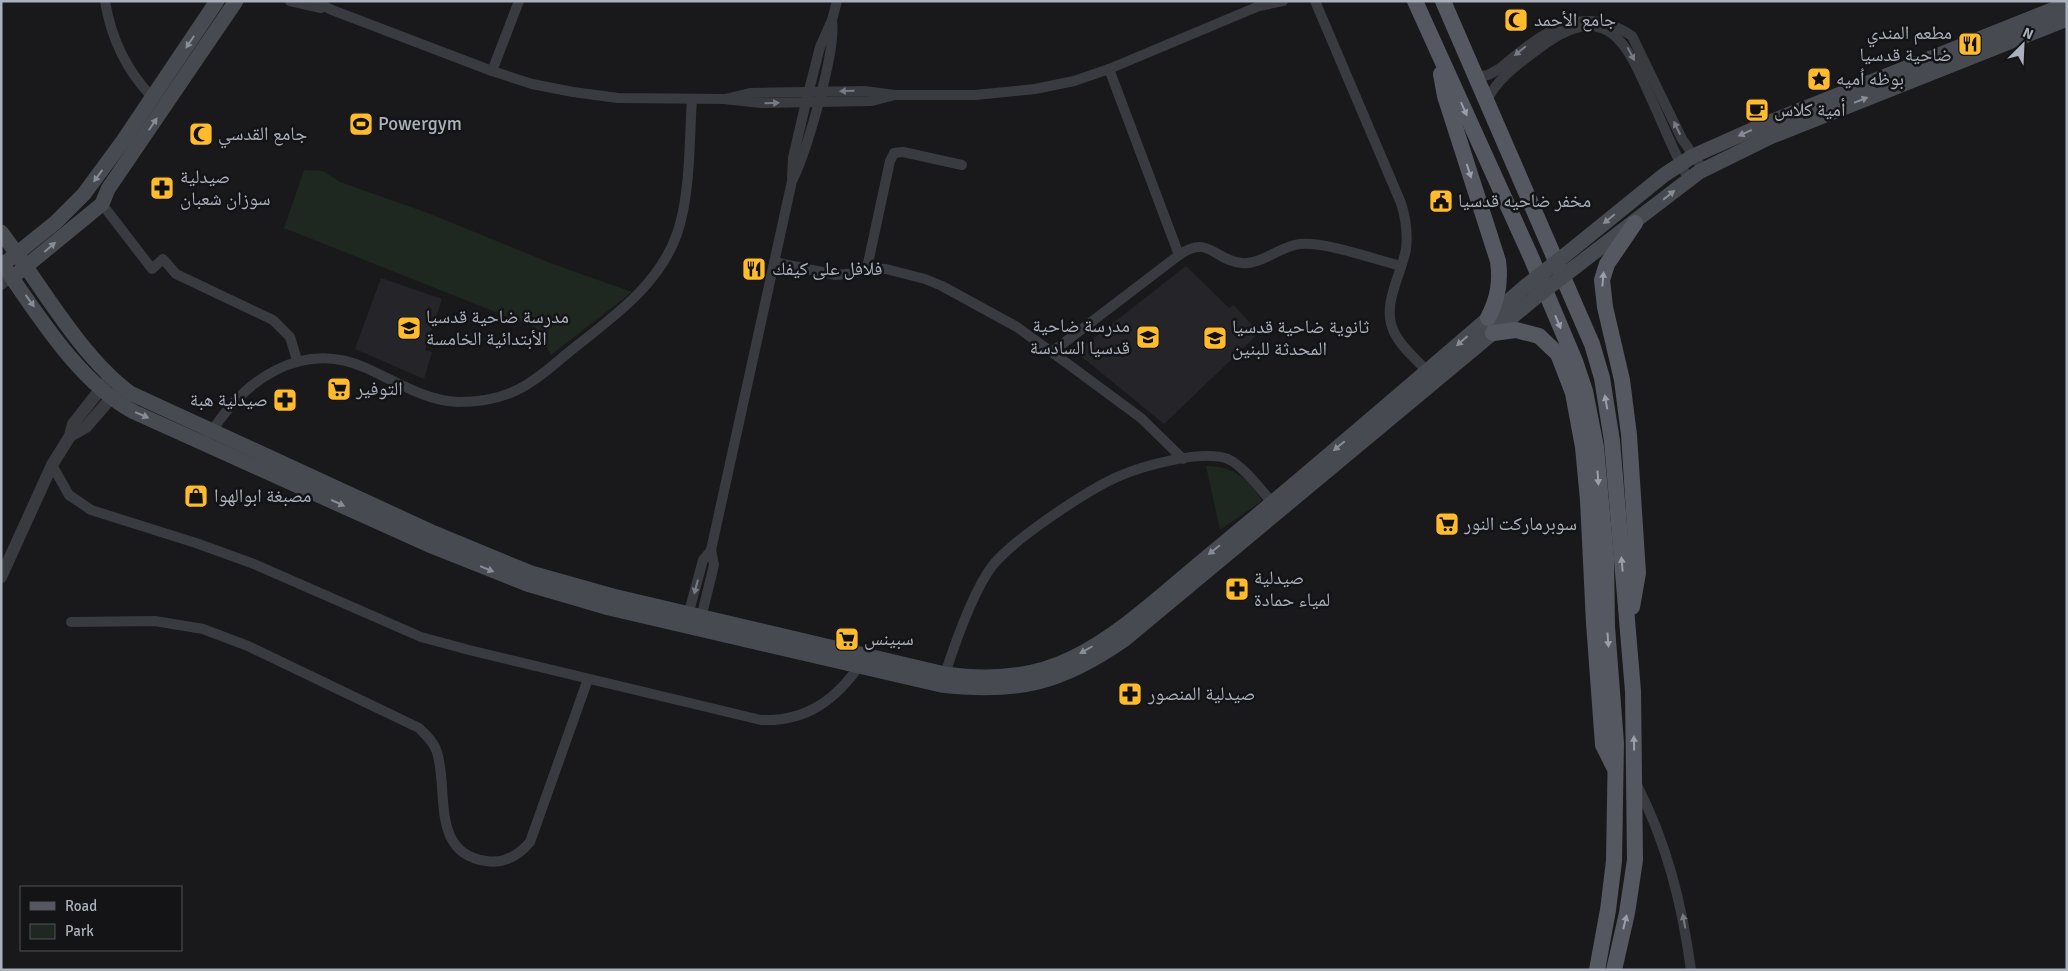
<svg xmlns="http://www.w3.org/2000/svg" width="2068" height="971" font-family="Signika,'Noto Naskh Arabic',sans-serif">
  <rect width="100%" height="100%" fill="#19191c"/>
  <g fill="#252529">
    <path d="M1186,266L1229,308L1234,305L1259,333L1164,424L1076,352Z"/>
    <path d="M381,278L442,299L425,350L432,352L424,379L355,349Z"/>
  </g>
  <g fill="#1e2720">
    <path d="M304,170L323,171L340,182L428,213L553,264L632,292L551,355L536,328L284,228Z"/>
    <path d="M1206,466C1231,465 1250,479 1262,501L1220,530Z"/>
  </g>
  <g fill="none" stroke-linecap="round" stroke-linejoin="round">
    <g stroke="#3a3b41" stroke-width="10">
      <path d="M105,1C111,38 127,71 152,97"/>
      <path d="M290,1L321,8"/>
      <path d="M314,1L332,10L492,71L532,84L573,92L618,98L724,99L761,103L872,101L895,95"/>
      <path d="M1315,1L1401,203C1406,219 1408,233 1406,249C1401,276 1381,305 1394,332C1401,347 1416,359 1427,371"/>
      <path d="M1109,69L1179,255"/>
      <path d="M492,71L519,1"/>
      <path d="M1476,77L1488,75L1499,69C1540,35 1580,0 1632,36L1682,139L1703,169"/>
      <path d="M725,99L750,93L864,91L895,95H975L1035,89L1074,81L1109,69L1259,6L1283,1"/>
      <path d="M1486,102C1498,76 1523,61 1545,44C1608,0 1627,44 1650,96C1663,124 1674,153 1689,180"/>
      <path d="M792,178L793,158L806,102L820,47L832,20L837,1"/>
      <path d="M102,204L152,269L163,259L176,274L273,320L290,337L297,360"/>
      <path d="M774,262L836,275L856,273L867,268L886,269L925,279L942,286L1017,327L1068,364L1141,418L1183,459"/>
      <path d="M867,268L890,161L894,153L903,152L962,165"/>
      <path d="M1,285L12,277"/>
      <path d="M1052,352L1179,255C1210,234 1214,261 1242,263C1261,265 1280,246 1300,244C1327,242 1373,259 1401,266"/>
      <path d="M209,436C243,380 301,339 366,368C395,381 426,401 458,402C479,402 499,399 517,390C536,381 553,365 569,352C611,318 658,287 677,234C691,192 689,142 692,99"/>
      <path d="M52,465L69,495L91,510L196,543L254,564L421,637L469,650L761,720C807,722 837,699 862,662"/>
      <path d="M687,619L703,560L711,550"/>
      <path d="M71,622L155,621L203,629L248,646L419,728C426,735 434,742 437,752C449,791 430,853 486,861C504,864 519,855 530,842L588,679"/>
      <path d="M700,622L714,565L711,550L792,181C806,154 837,49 832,20"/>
      <path d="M943,680C953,649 974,589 993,565C1014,539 1086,491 1117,477C1142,466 1202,449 1228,459C1244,466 1264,494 1276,507"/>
      <path d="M1637,785C1667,844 1682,904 1691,970"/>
    </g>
    <g stroke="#3a3b41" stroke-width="12">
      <path d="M70,436L86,427L118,390"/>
      <path d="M1,577L52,465L70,436L73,424L107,381"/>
    </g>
    <g stroke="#484a51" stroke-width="15">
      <path d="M1,232C40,283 79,355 130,393L434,533L531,573L613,596L945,674C988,680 1031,678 1070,659C1122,635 1173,584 1218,548C1322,462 1424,374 1526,286"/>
      <path d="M1564,256L1664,175L1693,156L1765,124L2067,4"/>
      <path d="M10,259L56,222L84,194L123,141L217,1"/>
      <path d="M1,262C36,312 79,383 134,412L429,545L527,584L609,608L941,685C1018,694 1062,683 1125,639L1536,297"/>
      <path d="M1575,267L1699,172L1770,137L2067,19"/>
      <path d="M19,272L102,204L108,189L236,1"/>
    </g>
    <g stroke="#555860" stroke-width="16">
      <path d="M1415,1L1531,257L1575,361L1585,391L1596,447L1606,557L1607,627L1616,743L1614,861L1608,910L1597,970"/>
      <path d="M1443,1L1592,344L1602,378L1612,441L1633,691L1635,860L1627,913L1614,970"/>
      <path d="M1441,74L1445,96L1498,261C1501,282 1498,299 1488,318"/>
      <path d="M1493,333L1516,330L1539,336L1558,354L1573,393L1583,447L1588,500L1594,623L1603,745L1614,767"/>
      <path d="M1632,607L1638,573L1629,435L1622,380L1605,307L1602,280L1607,264L1635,223"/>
    </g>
    <g stroke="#484a51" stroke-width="15">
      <path d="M1526,286L1564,256"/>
      <path d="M1536,297L1575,267"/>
    </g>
  </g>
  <defs><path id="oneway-solid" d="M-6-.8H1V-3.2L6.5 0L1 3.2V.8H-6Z" transform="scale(1.25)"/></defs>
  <g fill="#888c97">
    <use href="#oneway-solid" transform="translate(190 42) rotate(124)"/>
    <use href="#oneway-solid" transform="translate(1861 100) rotate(-22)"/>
    <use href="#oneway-solid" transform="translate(153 124) rotate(-56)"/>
    <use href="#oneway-solid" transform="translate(1745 133) rotate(156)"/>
    <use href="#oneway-solid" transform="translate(98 176) rotate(126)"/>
    <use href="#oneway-solid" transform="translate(1669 195) rotate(-39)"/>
    <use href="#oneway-solid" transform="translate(1609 219) rotate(141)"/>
    <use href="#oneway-solid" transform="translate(50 247) rotate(-41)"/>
    <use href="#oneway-solid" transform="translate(30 301) rotate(54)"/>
    <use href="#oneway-solid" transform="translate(1462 341) rotate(139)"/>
    <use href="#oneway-solid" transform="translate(142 415) rotate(23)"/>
    <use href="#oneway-solid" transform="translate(1339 446) rotate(140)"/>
    <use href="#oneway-solid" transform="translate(338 503) rotate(25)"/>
    <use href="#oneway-solid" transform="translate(1214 550) rotate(141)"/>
    <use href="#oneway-solid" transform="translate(487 569) rotate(22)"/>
    <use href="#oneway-solid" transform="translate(1086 650) rotate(150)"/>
  </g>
  <g fill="#787b85">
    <use href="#oneway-solid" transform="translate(1520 51) rotate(141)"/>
    <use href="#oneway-solid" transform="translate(1631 54) rotate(62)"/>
    <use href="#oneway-solid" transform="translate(847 91) rotate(179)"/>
    <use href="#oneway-solid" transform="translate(772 103) rotate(-2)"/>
    <use href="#oneway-solid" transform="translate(1677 128) rotate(-116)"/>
    <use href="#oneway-solid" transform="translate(696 587) rotate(105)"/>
    <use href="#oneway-solid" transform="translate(1684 921) rotate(-100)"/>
  </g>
  <g fill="#999eaa">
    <use href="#oneway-solid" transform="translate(1464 109) rotate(66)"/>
    <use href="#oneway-solid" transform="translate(1469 171) rotate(72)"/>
    <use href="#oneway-solid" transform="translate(1603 279) rotate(-85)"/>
    <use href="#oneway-solid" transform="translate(1558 322) rotate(67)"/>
    <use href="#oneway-solid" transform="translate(1606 402) rotate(-100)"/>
    <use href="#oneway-solid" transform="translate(1598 478) rotate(86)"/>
    <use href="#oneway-solid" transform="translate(1622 564) rotate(-95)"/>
    <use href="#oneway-solid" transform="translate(1608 640) rotate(86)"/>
    <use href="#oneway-solid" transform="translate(1634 743) rotate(-91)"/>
    <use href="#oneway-solid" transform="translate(1625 922) rotate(-76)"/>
  </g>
  <defs>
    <g id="mosque-square" transform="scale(1.25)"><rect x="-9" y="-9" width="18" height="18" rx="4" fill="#ffbb2e" stroke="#141417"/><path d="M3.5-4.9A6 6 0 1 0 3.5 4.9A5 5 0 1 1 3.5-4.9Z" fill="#111"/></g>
    <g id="restaurant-square" transform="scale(1.25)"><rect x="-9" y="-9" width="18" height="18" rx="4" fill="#ffbb2e" stroke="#141417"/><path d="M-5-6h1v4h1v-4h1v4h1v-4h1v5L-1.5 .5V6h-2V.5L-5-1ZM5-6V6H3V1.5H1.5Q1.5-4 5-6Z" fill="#111"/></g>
    <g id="sight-square" transform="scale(1.25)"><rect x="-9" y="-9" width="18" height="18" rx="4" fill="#ffbb2e" stroke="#141417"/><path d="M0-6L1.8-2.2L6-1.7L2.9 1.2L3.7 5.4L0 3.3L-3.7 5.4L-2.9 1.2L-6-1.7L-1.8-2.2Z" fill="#111"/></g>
    <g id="cafe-square" transform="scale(1.25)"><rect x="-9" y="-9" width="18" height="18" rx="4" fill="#ffbb2e" stroke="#141417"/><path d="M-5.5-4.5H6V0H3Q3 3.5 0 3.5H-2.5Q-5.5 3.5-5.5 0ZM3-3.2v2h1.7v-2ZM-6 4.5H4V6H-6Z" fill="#111"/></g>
    <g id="stadium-square" transform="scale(1.25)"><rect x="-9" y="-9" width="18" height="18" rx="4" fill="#ffbb2e" stroke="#141417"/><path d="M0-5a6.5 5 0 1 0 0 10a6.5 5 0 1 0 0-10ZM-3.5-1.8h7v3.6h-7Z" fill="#111"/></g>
    <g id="pharmacy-square" transform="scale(1.25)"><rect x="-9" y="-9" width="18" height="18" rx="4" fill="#ffbb2e" stroke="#141417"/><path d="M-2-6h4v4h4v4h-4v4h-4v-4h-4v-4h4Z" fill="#111"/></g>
    <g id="civic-square" transform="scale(1.25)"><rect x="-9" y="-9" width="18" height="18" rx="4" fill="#ffbb2e" stroke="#141417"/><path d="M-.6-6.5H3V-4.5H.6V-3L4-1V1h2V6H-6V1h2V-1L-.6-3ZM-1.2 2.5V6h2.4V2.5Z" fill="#111"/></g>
    <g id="school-square" transform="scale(1.25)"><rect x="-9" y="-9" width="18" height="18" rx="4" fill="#ffbb2e" stroke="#141417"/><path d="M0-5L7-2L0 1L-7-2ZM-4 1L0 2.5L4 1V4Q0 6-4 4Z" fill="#111"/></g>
    <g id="supermarket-square" transform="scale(1.25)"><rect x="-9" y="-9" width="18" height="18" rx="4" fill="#ffbb2e" stroke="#141417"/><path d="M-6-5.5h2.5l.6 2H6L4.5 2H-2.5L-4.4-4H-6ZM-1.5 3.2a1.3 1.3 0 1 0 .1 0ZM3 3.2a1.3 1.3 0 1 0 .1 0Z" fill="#111"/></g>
    <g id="shop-square" transform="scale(1.25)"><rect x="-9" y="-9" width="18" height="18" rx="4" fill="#ffbb2e" stroke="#141417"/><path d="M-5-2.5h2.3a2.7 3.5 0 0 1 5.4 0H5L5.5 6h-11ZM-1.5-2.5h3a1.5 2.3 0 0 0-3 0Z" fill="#111"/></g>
  </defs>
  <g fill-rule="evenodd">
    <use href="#mosque-square" x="1516" y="20"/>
    <use href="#restaurant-square" x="1970" y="44"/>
    <use href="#sight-square" x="1819" y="79"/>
    <use href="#cafe-square" x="1757" y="110"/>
    <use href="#stadium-square" x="361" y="124"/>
    <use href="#mosque-square" x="201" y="134"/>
    <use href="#pharmacy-square" x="162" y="188"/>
    <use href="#civic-square" x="1441" y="201"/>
    <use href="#restaurant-square" x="754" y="269"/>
    <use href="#school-square" x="409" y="328"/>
    <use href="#school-square" x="1148" y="337"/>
    <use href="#school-square" x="1215" y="338"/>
    <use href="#supermarket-square" x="339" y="389"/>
    <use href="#pharmacy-square" x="285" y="400"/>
    <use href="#shop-square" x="196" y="496"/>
    <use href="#supermarket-square" x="1447" y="524"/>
    <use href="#pharmacy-square" x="1237" y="589"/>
    <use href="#supermarket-square" x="847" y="639"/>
    <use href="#pharmacy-square" x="1130" y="694"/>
  </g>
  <g text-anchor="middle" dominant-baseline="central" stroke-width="5" stroke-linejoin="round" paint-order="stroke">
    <g font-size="19" fill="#aab0bc" stroke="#141417" text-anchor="start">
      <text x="1534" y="20">جامع الأحمد</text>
      <text x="1952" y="33" text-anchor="end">مطعم المندي<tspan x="1952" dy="22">ضاحية قدسيا</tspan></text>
      <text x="1836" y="79">بوظه اُميه</text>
      <text x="1774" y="110">أمية كلاس</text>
      <text x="378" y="124">Powergym</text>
      <text x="218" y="134">جامع القدسي</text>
      <text x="180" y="177">صيدلية<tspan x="180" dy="22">سوزان شعبان</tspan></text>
      <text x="1458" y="201">مخفر ضاحيه قدسيا</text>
      <text x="772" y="269">فلافل على كيفك</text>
      <text x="426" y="317">مدرسة ضاحية قدسيا<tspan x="426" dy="22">الأبتدائية الخامسة</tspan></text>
      <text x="1130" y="326" text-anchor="end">مدرسة ضاحية<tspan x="1130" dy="22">قدسيا السادسة</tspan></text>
      <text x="1232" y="327">ثانوية ضاحية قدسيا<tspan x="1232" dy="22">المحدثة للبنين</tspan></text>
      <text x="356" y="389">التوفير</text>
      <text x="268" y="400" text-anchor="end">صيدلية هبة</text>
      <text x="214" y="496">مصبغة ابوالهوا</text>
      <text x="1464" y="524">سوبرماركت النور</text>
      <text x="1254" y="578">صيدلية<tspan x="1254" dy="22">لمياء حمادة</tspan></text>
      <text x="864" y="639">سبينس</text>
      <text x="1148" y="694">صيدلية المنصور</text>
    </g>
  </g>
  <rect width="2068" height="971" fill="none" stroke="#aab0bc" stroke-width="5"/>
  <rect x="20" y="886" width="162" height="65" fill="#141417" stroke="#505259"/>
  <rect x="30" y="902" width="25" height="8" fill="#555860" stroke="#505259"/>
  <text x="65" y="911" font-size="15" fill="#aab0bc">Road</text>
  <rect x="30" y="924" width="25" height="15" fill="#1e2720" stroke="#505259"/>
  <text x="65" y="936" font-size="15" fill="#aab0bc">Park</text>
  <g transform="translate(2023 45) rotate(24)" stroke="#141417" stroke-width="4" paint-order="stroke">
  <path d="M0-4L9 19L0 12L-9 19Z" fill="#aab0bc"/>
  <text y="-8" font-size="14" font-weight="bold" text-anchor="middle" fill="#aab0bc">N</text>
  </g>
</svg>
